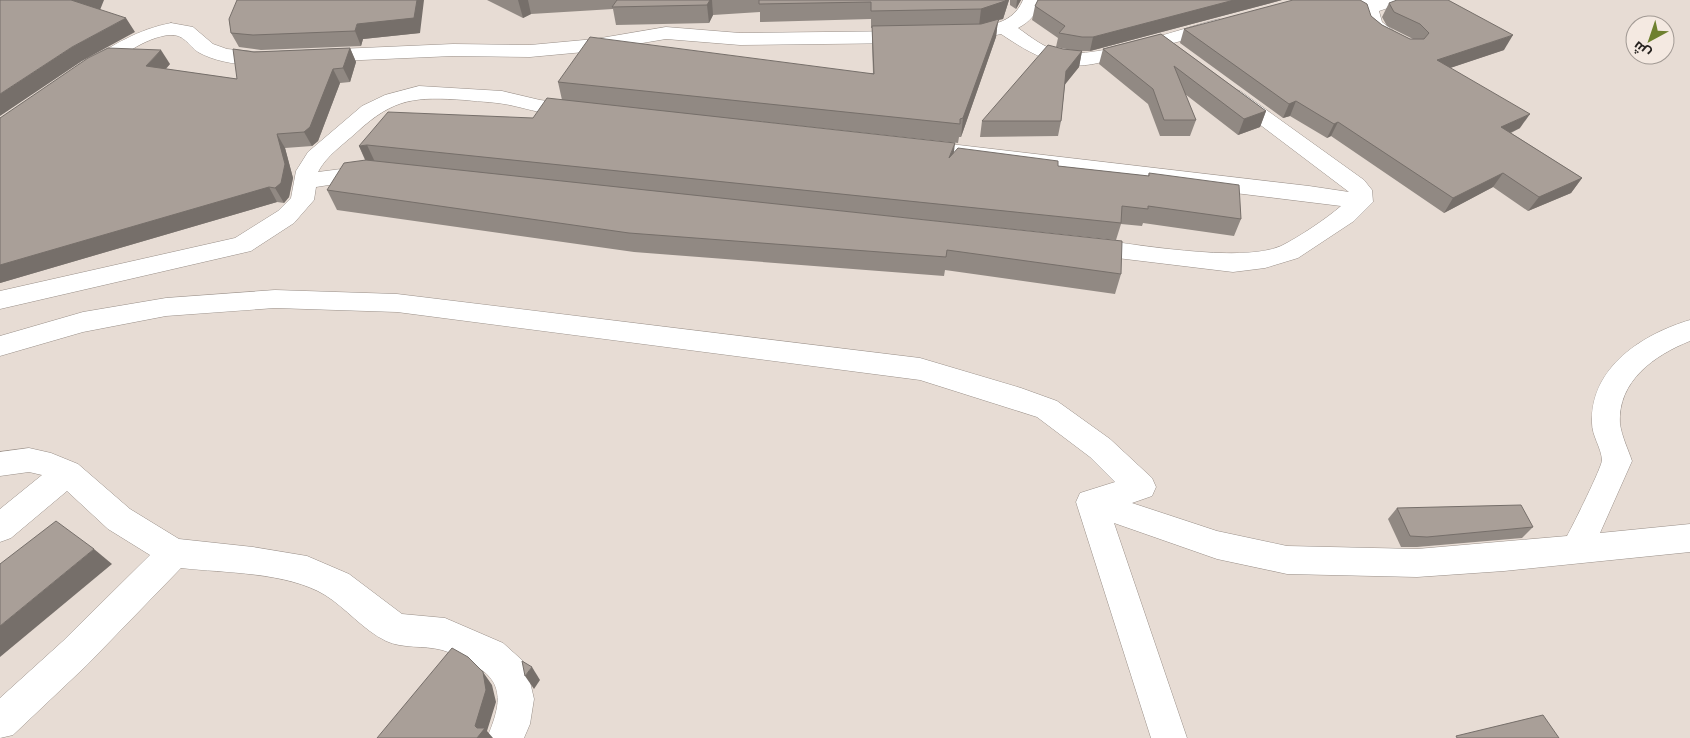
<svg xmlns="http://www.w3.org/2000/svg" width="1690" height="738" font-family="'Fira Sans',Cairo,sans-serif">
  <rect width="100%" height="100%" fill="#e7dcd4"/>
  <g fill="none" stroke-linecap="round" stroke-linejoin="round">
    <g stroke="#998f88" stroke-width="1">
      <g id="minor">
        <path d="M1023,0H1041C1037,13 1030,22 1018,28C1031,37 1045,49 1062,52C1095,60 1182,28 1219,19L1226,21L1229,25L1226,29L1098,63C1061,72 1031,54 1001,34L972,40L955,39L952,35L955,31C980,25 1011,29 1023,0Z"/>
        <path d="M1349,0H1402L1400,4L1379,11L1382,22L1403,38L1400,42H1386L1366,29L1361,14Z"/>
        <path d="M171,23L193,27L213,44L227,49L277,54L280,58L277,62C254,68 219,64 198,52C188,45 184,34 170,35C144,37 119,59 98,71L91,73L84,71L81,67L84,63C112,46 138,29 171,23Z"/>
        <path d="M666,27L740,33L909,31L916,33L919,37L916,41L909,43L740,45L666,39L595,51L530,57L453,56L316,62L309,60L306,56L309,52L316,50L453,44L530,45L595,39Z"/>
        <path d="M419,86L502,91L540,100L585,106L589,110L585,114C564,120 536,111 514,106C498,102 482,102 465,100C416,97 395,97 357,132C344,144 326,156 318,172L372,165L380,167L383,172L380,177L316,187L314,200L294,223L251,251L0,309V291L235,238L278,211L291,198L296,171L308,152L362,106L385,95Z"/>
        <path d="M1233,89L1240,91L1364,180L1372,190L1373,202L1354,221L1298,258L1265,268L1233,272L1084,254L1075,252L1072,246L1075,240L1084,238C1130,243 1241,264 1281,246C1299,237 1326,219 1341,206L916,154L908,152L905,147L908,142L916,140L1309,186L1349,192L1226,99L1223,95L1226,91Z"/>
        <path d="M275,290L397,294L920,358L1021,388L1057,401L1110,439L1152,478L1156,487L1152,496L1132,503L1217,531L1287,546L1417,549L1567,536C1573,525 1602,467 1602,460C1601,447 1592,436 1592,423C1590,367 1643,334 1690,320V341C1655,355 1617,381 1620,424C1622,437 1628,449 1632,461L1600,533L1690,524V552L1504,571L1417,577L1287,574L1217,559L1114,523L1187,738H1151L1076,502L1080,493L1115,482L1090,457L1037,417L920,380L397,312L275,308L166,316L83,332L0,356V336L83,312L166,298Z"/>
        <path d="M29,448L51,453L78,464L130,509L179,539L253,547L307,556L349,574L402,614L445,618L503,643L523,661L528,673L534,699L530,724L524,738H487C502,702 506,679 466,661C458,657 450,652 442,650C423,645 403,649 386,641C363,630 346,608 325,595C287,572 225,573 181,568L87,665L13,735L0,738V698L63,641L150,555L108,529L67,491L11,538L0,542V509L42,475L29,472L0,476V452Z"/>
      </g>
    </g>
    <use href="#minor" fill="#fff" fill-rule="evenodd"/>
  </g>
  <g fill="#918983">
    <path d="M487,0H1009L1003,19L998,20L996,37L961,137H959L958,143L747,120L953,153L1058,166L1148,176L1149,173L1241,219L1234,236L1143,223L1142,226L1121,224L1116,240L742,201L1121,274L1115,294L945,270L944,276L634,252L337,210L327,190L365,160L359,146L533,118L562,100L558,82L873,73L872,44V28H871V19L760,22V12L713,15L709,23L616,25L613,9L531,14L523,18Z"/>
    <path d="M1010,0H1021L1016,9L1010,5Z"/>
    <path d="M1038,0H1282L1090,51H1082L1079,67L1065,84L1061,121L1058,136L980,137L982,121L1063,49L1072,50L1056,47L1058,38L1032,20L1035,6Z"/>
    <path d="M1389,3L1504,50L1450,68L1520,128L1511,133L1582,178L1571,193L1528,211L1493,187L1444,213L1331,136L1327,138L1290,116L1283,118L1180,43L1184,29L1371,16L1382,25L1410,39H1413L1387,26L1382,17Z"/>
    <path d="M229,19L420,33L363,39L361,46L261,50L239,47L231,33Z"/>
    <path d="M1161,34L1266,111L1260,127L1238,135L1185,94L1196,120L1190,136H1160L1148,104L1099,64L1103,49Z"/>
    <path d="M350,48L356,62L350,82L340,83L318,141L312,146L285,148L293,178L289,197L284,203L277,202L0,283V118L170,64L166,69L237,79L254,52Z"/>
    <path d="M1397,508L1533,527L1522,538L1417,547H1401L1388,519Z"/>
  </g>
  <g fill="#766f6a">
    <path d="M69,0H104L100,10Z"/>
    <path d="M417,0H424L420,33L363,39L361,46L355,31L357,24Z"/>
    <path d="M518,0H528L531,14L523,18Z"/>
    <path d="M710,0H712L713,15L709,23L707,5Z"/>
    <path d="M1006,0H1009L1003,19L998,20L996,37L961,137L963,118L979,26L981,9Z"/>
    <path d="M1017,0H1021L1016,9Z"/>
    <path d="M1234,0H1282L1090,51L1093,37Z"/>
    <path d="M126,18L135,32L82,61L0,116V94L72,47Z"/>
    <path d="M1513,35L1504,50L1429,75L1437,60Z"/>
    <path d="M350,48L356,62L350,82L343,68Z"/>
    <path d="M161,50L170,64L155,80L146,66Z"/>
    <path d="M1082,51L1079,67L1063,87L1066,71Z"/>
    <path d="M333,69L340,83L318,141L312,146L304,132Z"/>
    <path d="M1296,101L1290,116L1283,118L1289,104Z"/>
    <path d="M1266,111L1260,127L1238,135L1244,119Z"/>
    <path d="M1530,114L1520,128L1492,141L1501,127Z"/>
    <path d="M1338,122L1331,136L1327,138L1334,124Z"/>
    <path d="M277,134L285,148L293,178L289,197L284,203L275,188Z"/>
    <path d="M955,143L953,160L949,158Z"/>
    <path d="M367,145L375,162L367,163L359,146Z"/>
    <path d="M1503,173L1493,187L1444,213L1453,198Z"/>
    <path d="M1582,178L1571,193L1528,211L1539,197Z"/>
    <path d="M269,187L277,202L0,283V265Z"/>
    <path d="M94,549L112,564L0,657V626Z"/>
    <path d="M532,667L540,680L534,689L525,676Z"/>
    <path d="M483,672L492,685L496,702L487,731L493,738H477L475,726Z"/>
  </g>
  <g fill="#a99f98" stroke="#766f6a">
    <path d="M0,0H71L126,18L72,47L0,94Z"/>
    <path d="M237,0H417L414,18L357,24L355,31L253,35L231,33L229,19Z"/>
    <path d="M617,0H710L707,5L612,7Z"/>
    <path d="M759,0H1006L1005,1L981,9L871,11V2L759,4Z"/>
    <path d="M1038,0H1234L1093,37H1082L1059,33L1065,26L1035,6Z"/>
    <path d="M1293,0H1360L1367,4L1371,16L1382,25L1410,39H1424L1429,33L1420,24L1394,12L1389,3L1397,0H1448L1513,35L1437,60L1530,114L1501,127L1582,178L1539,197L1503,173L1453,198L1338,122L1334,124L1296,101L1289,104L1184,29Z"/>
    <path d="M999,19L963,118L960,119V124L558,82L590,37L874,74L872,26L981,24Z"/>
    <path d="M1161,34L1266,111L1244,119L1174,66L1196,120H1164L1153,89L1103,49Z"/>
    <path d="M1048,45L1063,49L1082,51L1066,71L1061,121H982Z"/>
    <path d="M108,48L161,50L146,66L237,79L233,49L254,52L350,48L343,68L333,69L310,127L304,132L277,134L285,164L281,183L275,188L269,187L0,265V118L88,58Z"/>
    <path d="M547,98L955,143L949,158L958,148L1058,161V166L1149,176V173L1239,185L1241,219L1148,206V209L1122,206L1121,223L367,145L359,146L388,112L533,118Z"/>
    <path d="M366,160L1122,241L1121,274L947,250L946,257L629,233L327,190L344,163Z"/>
    <path d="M1521,505L1533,527L1427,537L1410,536L1397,508Z"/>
    <path d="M56,521L94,549L0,626V564Z"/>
    <path d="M452,648L468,657L483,672L486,690L475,726L477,728H485L477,738H377Z"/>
    <path d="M522,661L532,667L525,676Z"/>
    <path d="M1543,715L1559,738H1457L1456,736Z"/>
  </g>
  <g transform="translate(1650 40) rotate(220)"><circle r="24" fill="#f4e9e1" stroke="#a29a94"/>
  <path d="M0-4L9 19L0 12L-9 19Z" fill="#6e802f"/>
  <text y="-8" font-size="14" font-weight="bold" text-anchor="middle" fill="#272320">ش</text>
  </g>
</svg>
